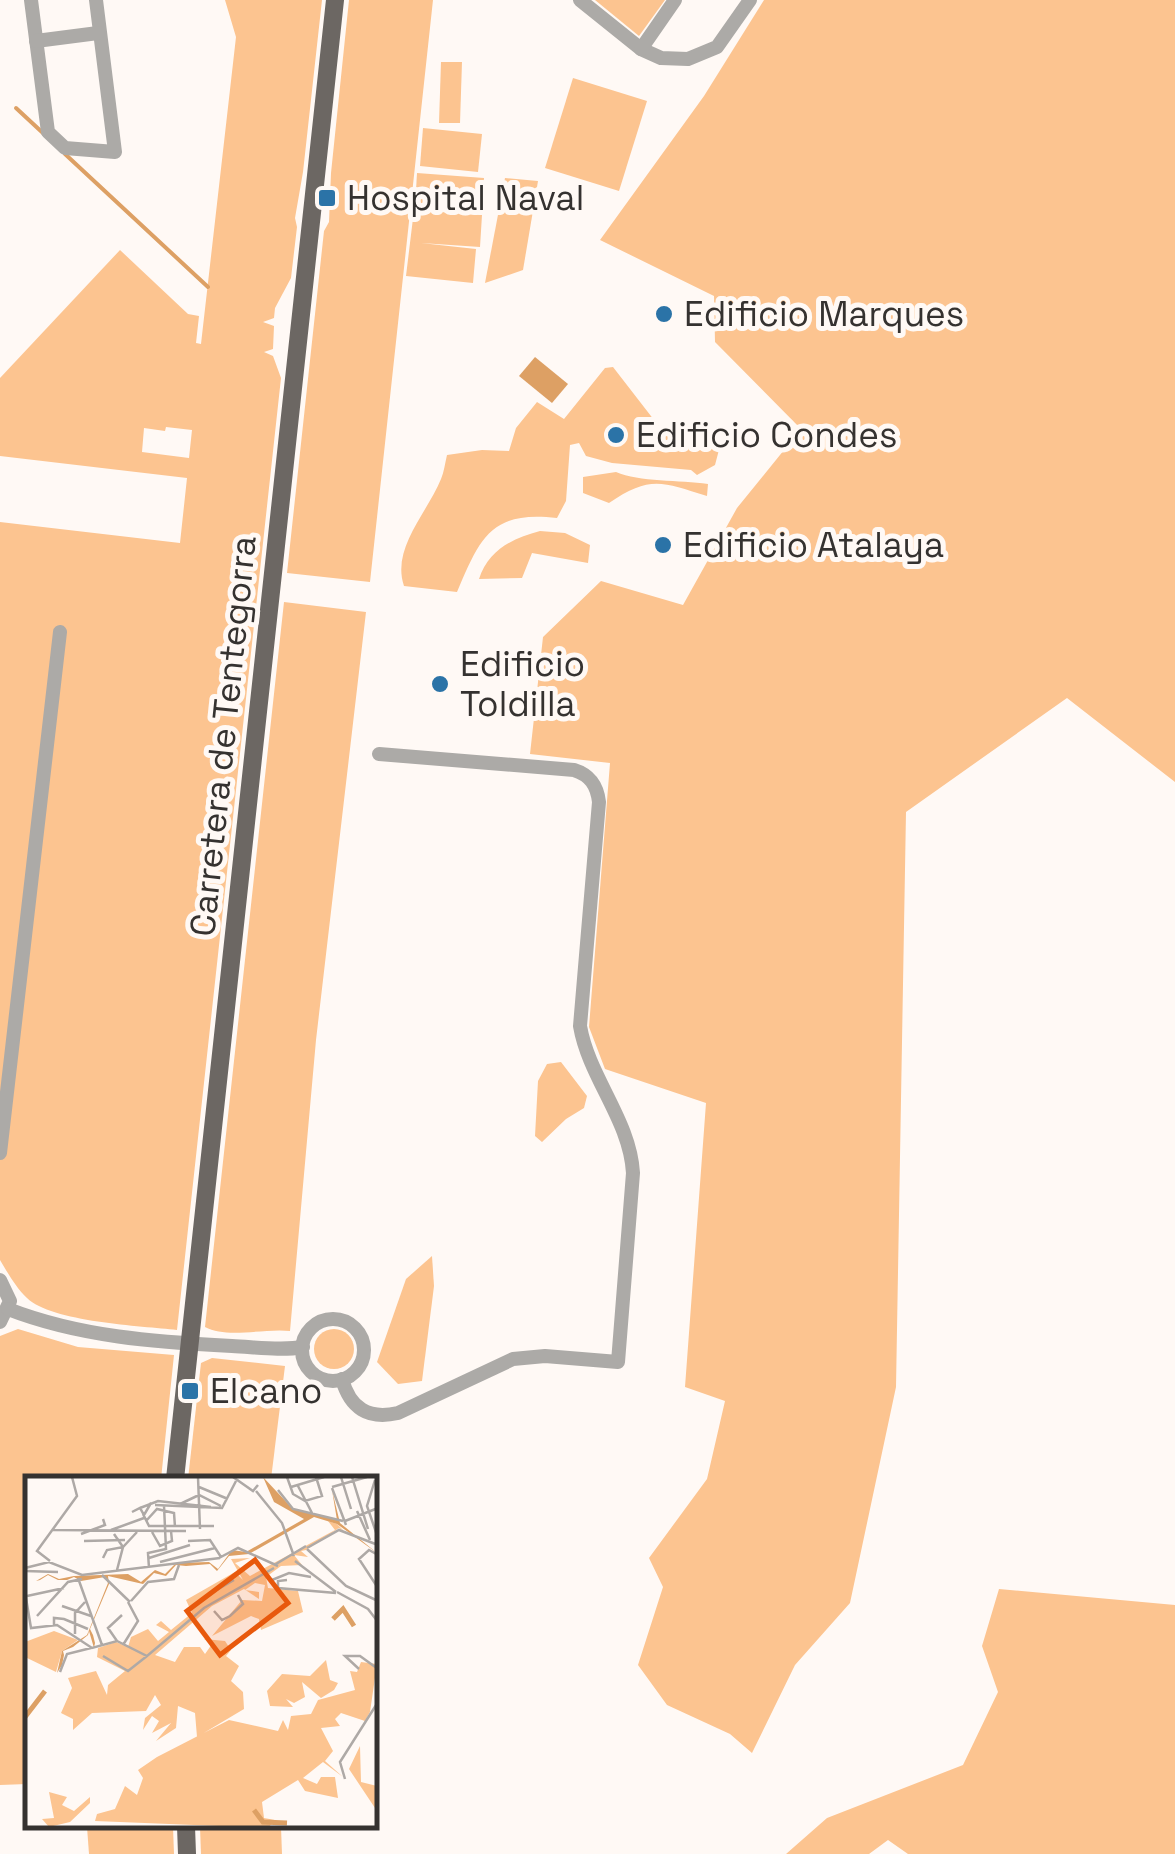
<svg xmlns="http://www.w3.org/2000/svg" width="1175" height="1854" font-family="'Space Grotesk',sans-serif">
  <rect width="100%" height="100%" fill="#fff9f5"/>
  <g fill="#fcc490" fill-rule="evenodd">
    <path d="M225,0H322L303,172L295,218L297,227L291,278L275,308L274,318L263,322L274,326L273,349L264,352L273,356L281,378L177,1330C142,1326 51,1322 27,1298C17,1289 7,1272 0,1260V522L180,543L187,478L0,456V378L120,250L188,314L199,316L196,343L201,344L236,37ZM166,427L192,430L189,458L142,452L144,428L165,431Z"/>
    <path d="M349,0H433L370,582L287,573L324,231L329,222L331,173Z"/>
    <path d="M595,0H665L639,36Z"/>
    <path d="M764,0H1175V782L1067,698L906,812L896,1387L850,1603L795,1665L752,1753L730,1734L667,1705L638,1665L663,1587L649,1558L707,1479L725,1401L685,1387L706,1103L605,1069L589,1027L610,763L530,754L543,637L601,581L683,605L737,508L801,429L715,342L714,296L600,240L704,96Z"/>
    <path d="M441,62H462L460,123H439Z"/>
    <path d="M573,78L647,101L619,191L545,168Z"/>
    <path d="M423,128L482,134L478,172L420,166Z"/>
    <path d="M417,173L484,178L481,212L415,207Z"/>
    <path d="M505,178L538,181L523,270L485,283Z"/>
    <path d="M414,210L482,215L480,247L421,243L476,249L473,283L406,276Z"/>
    <path d="M613,367L661,429L720,446L715,465L697,475L691,470L612,463L586,456L579,443L570,445L566,501L557,518C491,510 480,538 457,592L404,586C391,548 428,512 441,479C444,472 445,463 447,455L482,450L509,451L516,428L537,402L564,419L605,368Z"/>
    <path d="M616,472C639,482 680,480 708,484L707,496C662,482 650,475 609,503L583,493V477Z"/>
    <path d="M540,531L565,533L590,545L588,563L532,553L522,578L479,579C488,550 513,538 540,531Z"/>
    <path d="M284,602L366,612L316,1040L290,1331C264,1328 227,1339 205,1327Z"/>
    <path d="M561,1062L587,1096L584,1108L566,1119L542,1142L535,1136L538,1081L547,1064Z"/>
    <path d="M432,1256L434,1286L422,1381L398,1384L377,1362L406,1279Z"/>
    <path d="M18,1329L78,1347L174,1355L161,1479H28L27,1784L0,1785V1336Z"/>
    <circle cx="334" cy="1349" r="20"/>
    <path d="M212,1358L285,1366L271,1479H188L201,1363Z"/>
    <path d="M999,1589L1175,1605V1854H908L888,1840L869,1854H786L827,1818L963,1765L998,1692L982,1646Z"/>
    <path d="M87,1827H173L174,1854H89Z"/>
    <path d="M200,1827H281L282,1854H201Z"/>
  </g>
  <path fill="#dda064" d="M535,357L568,384L552,403L519,376Z"/>
  <g fill="none" stroke-linecap="round" stroke-linejoin="round">
    <g stroke="#dda064" stroke-width="4">
      <path d="M16,108L44,134"/>
      <path d="M65,154L208,287"/>
    </g>
    <g stroke="#acaaa7" stroke-width="14">
      <path d="M31,0L48,132L65,148L115,152L96,0"/>
      <path d="M580,0L641,49L661,58L688,59L717,47L750,0"/>
      <path d="M36,41L98,33"/>
      <path d="M641,49L675,0"/>
      <path d="M0,1153L60,632"/>
      <path d="M0,1280L10,1301L0,1322"/>
      <path d="M8,1309C80,1337 156,1342 232,1346C255,1347 281,1351 303,1347"/>
      <circle cx="333" cy="1350" r="31"/>
      <path d="M342,1379C350,1408 368,1420 398,1413L513,1359L545,1356L618,1362L633,1173C630,1120 589,1078 580,1026L599,802C597,785 590,775 574,770L379,754"/>
    </g>
    <g stroke="#6c6763" stroke-width="18">
      <path d="M175,1479L335,0"/>
      <path d="M186,1826L187,1854"/>
    </g>
  </g>
  <g fill="#2b73a7" stroke="#fff9f5" stroke-width="4">
    <rect x="317" y="188" width="20" height="20" rx="5"/>
    <circle cx="664" cy="314" r="10"/>
    <circle cx="616" cy="435" r="10"/>
    <circle cx="663" cy="545" r="10"/>
    <circle cx="440" cy="684" r="10"/>
    <rect x="180" y="1381" width="20" height="20" rx="5"/>
  </g>
  <g text-anchor="middle" dominant-baseline="central" stroke-width="10" stroke-linejoin="round" paint-order="stroke">
    <g font-size="35" fill="#353230" stroke="#fff9f5" text-anchor="start">
      <text x="347" y="198">Hospital Naval</text>
      <text x="684" y="314">Edificio Marques</text>
      <text x="636" y="435">Edificio Condes</text>
      <text x="683" y="545">Edificio Atalaya</text>
      <text x="460" y="664">Edificio<tspan x="460" dy="40">Toldilla</tspan></text>
      <text x="210" y="1391">Elcano</text>
    </g>
    <g font-size="35" fill="#353230" stroke="#fff9f5">
      <text transform="translate(223 736) rotate(-84)">Carretera de Tentegorra</text>
    </g>
  </g>
  <g transform="translate(25 1476)">
    <rect width="352" height="352" fill="#fff9f5"/>
    <path d="M303,45L312,48L319,55L314,52L281,74L276,75L283,81L269,79L277,89L256,90L241,101L243,112L273,115L278,136L236,154L234,143L226,140L187,160L217,124L237,125L240,109L230,107L220,114L234,116V123L219,113L187,130L130,179L150,186L159,171H175L180,178L187,168L179,163L200,165L206,174L201,180L214,190L206,205L218,216L219,233L172,261L170,237L153,230L151,252L131,265L146,247L127,257L134,245L127,240L118,254L120,242L136,229L130,219L121,235L67,237L48,254V243L36,237L47,212L43,202L71,195L82,219L83,209L100,195L72,181L73,172L91,166L103,171L106,161L123,153L133,165L144,156L131,149L136,145L146,154L167,137L161,124L210,96L218,104L206,83L225,82L210,87L225,100L310,54ZM29,155L53,164L37,175L31,196L0,181V166ZM301,184L305,204L313,207L309,214L296,222L277,206L280,221L269,227L261,223L268,231L245,230L242,215L257,198L285,200ZM336,186L352,188L345,236L340,245L316,237L310,243L315,250L296,252L308,275L300,285L318,301L298,286L278,302L292,308L296,301H310L313,322L280,315L273,304L237,326L239,342L250,344L243,352L70,345L72,338L90,333L100,310L112,319L118,302L113,294L132,281L204,244L253,255L258,244L263,254L266,240L286,238L293,224L330,214L325,195L332,196ZM335,270L336,306L352,310L350,332L324,293ZM24,316L42,321L37,329L49,335L65,321V327L45,346L24,351L17,343L29,342Z" fill="#fcc490"/>
    <path d="M238,1L268,33L312,44L307,14L315,47L352,77L312,48L289,41L224,78L204,80L192,95L185,88L161,90L151,89L141,100L129,97L118,108L83,100L84,108L65,153L68,159L70,167L69,172L64,155L63,159L48,171L38,175L39,179L37,189L32,197L37,175L62,159L83,107L80,101L56,105L49,101L42,104H33L23,99L15,104L11,105L0,101L11,105L23,98L34,103L49,100L103,98L116,106L130,94L140,98L151,87L184,86L193,93L207,74L221,76L279,43L249,26Z" fill="#dda064"/>
    <path fill="none" stroke="#dda064" stroke-width="5" d="M308,143L318,133L329,150M0,241L20,215M229,334L238,346L262,347"/>
    <path fill="none" stroke="#aea9a6" stroke-width="2.5" d="M173,1L175,53M208,1L228,15L233,9M262,1L268,18L280,25L297,20L291,1M316,1L326,33M327,1L343,53M350,4L342,30L353,62M273,10L287,37M174,11L203,23M266,11L299,1M307,11L342,1M307,12L321,49M253,14L268,33L318,45M231,15L257,47L269,80M130,29L197,32L211,5M153,29L174,19L196,30M115,32L133,25L186,31M332,35L345,64M107,36L115,32L119,39L126,27M118,38L124,50H189M121,45L132,33L149,37L150,51M320,45L353,32M28,54L161,55M86,54L119,42M127,56L135,70L147,65L146,55M56,58L80,49L78,43M89,58L98,71L112,56M59,65L100,64M163,65L185,64L196,81M282,72L314,54L353,69M282,73L321,110L353,125M353,79L344,74L334,83L353,112M78,82L82,74L98,71L92,94M124,82L165,69M194,82L213,72L253,90M25,85L12,75L52,20L47,1M270,85L311,116M135,86L190,72M251,88L281,70M0,92L24,86L57,99L195,82M124,92L123,77L141,73L139,30M0,95L33,96M77,99L105,126M53,102L77,169M247,104L264,97L286,101M262,104L253,105V112L311,117M0,116L6,152L32,149L67,172L92,165L122,180L179,132L249,92M312,116L343,133L353,146M183,119L209,104M2,120L39,112M106,125L123,106L149,103L154,89M37,130L66,140M189,135L197,144L205,140L218,128L213,119M12,140L43,106L57,103M29,149V142L39,143L63,153M50,158V137L60,126M92,165L83,152L97,139M98,169L113,145L103,126M78,180L103,195L122,180M334,193L320,180H335L353,193M35,196L42,178L66,172M320,303L315,286L353,226"/>
    <path fill="#e8590c" fill-opacity="0.15" stroke="#e8590c" stroke-width="5" d="M230,84L263,127L195,179L162,135Z"/>
    <rect width="352" height="352" fill="none" stroke="#353230" stroke-width="5"/>
  </g>
</svg>
